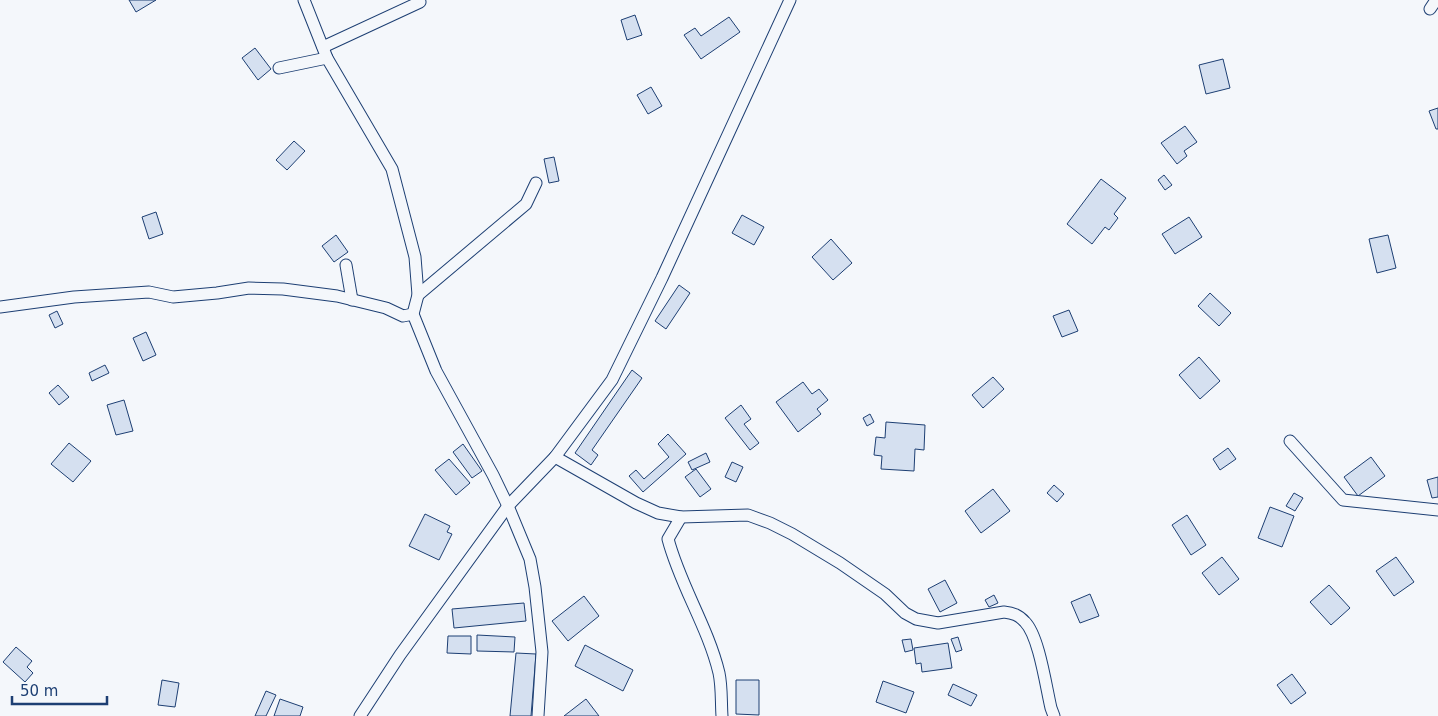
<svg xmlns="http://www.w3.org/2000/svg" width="1438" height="716" font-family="'DejaVu Sans',sans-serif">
  <rect width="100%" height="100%" fill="#f4f7fb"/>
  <g fill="#d5e0f0" stroke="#1d3f73">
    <path d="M129,0H156L136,12Z"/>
    <path d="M635,15L642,35L627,40L621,20Z"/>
    <path d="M729,17L740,32L701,59L684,35L695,28L701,36Z"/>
    <path d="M255,48L271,69L258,80L242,58Z"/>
    <path d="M1223,59L1230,88L1206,94L1199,65Z"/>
    <path d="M651,87L662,106L648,114L637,95Z"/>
    <path d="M1438,108V129H1436L1429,111Z"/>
    <path d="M1185,126L1197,142L1184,151L1187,156L1177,164L1161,143Z"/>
    <path d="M294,141L305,151L287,170L276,160Z"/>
    <path d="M554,157L559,181L549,183L544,159Z"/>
    <path d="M1164,175L1172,185L1165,190L1158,180Z"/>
    <path d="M1101,179L1126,198L1114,214L1118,218L1109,230L1105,227L1092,244L1067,224Z"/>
    <path d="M156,212L163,234L149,239L142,217Z"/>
    <path d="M742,215L764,227L754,245L732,233Z"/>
    <path d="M1189,217L1202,237L1175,254L1162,234Z"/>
    <path d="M336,235L348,252L334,262L322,246Z"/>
    <path d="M1388,235L1396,268L1377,273L1369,239Z"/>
    <path d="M831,239L852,263L833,280L812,257Z"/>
    <path d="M679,285L690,293L666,329L655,321Z"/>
    <path d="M1210,293L1231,313L1219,326L1198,306Z"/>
    <path d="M1069,310L1078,331L1062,337L1053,316Z"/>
    <path d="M57,311L63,324L55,328L49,315Z"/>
    <path d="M146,332L156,355L143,361L133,338Z"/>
    <path d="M1199,357L1220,381L1200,399L1179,375Z"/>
    <path d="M105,365L109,373L92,381L89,373Z"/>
    <path d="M632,370L642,378L592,450L598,455L591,465L575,453Z"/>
    <path d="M993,377L1004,389L983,408L972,395Z"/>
    <path d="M803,382L812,394L819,389L828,400L817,409L821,414L798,432L776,402Z"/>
    <path d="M58,385L69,397L59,405L49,393Z"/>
    <path d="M124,400L133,431L116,435L107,405Z"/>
    <path d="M741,405L751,419L744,424L759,443L750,450L725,418Z"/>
    <path d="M870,414L874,422L867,426L863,418Z"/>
    <path d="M886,422L925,425L924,450L915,449L914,471L881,469L882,456L874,455L876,437L885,438Z"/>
    <path d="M668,434L686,454L643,492L629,476L636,470L644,479L669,457L658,444Z"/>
    <path d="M69,443L91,461L73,482L51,464Z"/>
    <path d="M463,444L482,471L472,478L453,452Z"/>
    <path d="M1228,448L1236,459L1220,470L1213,459Z"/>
    <path d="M706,453L710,462L692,470L688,462Z"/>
    <path d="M1371,457L1385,476L1358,496L1344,477Z"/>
    <path d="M449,459L470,483L456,495L435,470Z"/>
    <path d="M732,462L743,467L736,482L725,477Z"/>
    <path d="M696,469L711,489L700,497L685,477Z"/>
    <path d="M1438,477V497L1432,498L1427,480Z"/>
    <path d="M1054,485L1064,494L1057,502L1047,493Z"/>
    <path d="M993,489L1010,511L981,533L965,511Z"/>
    <path d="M1294,493L1303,498L1295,511L1286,506Z"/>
    <path d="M1270,507L1294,516L1282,547L1258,538Z"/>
    <path d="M425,514L450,526L447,532L452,534L439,560L409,546Z"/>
    <path d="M1187,515L1206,545L1191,555L1172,525Z"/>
    <path d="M1222,557L1239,579L1219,595L1202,573Z"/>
    <path d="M1396,557L1414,582L1394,596L1376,571Z"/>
    <path d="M945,580L957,603L940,612L928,589Z"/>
    <path d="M1329,585L1350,608L1331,625L1310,602Z"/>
    <path d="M1090,594L1099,616L1080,623L1071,602Z"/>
    <path d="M994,595L998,603L989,607L985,600Z"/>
    <path d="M584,596L599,616L568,641L552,621Z"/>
    <path d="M524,603L526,621L454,628L452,609Z"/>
    <path d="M477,635L515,637L514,652L477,651Z"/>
    <path d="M448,636H471V654L447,653Z"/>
    <path d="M958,637L962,650L956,652L951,639Z"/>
    <path d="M911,639L913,650L905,652L902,640Z"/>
    <path d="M948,643L952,668L922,672L921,663L916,664L914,648Z"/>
    <path d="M585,645L633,670L623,691L575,666Z"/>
    <path d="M16,647L32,661L27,667L33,673L25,682L3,662Z"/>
    <path d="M516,653L536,654L531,716H510Z"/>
    <path d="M1292,674L1306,693L1291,704L1277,685Z"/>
    <path d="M162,680L179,683L175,707L158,705Z"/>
    <path d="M736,680H759V715L736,714Z"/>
    <path d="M883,681L914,692L906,713L876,702Z"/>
    <path d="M953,684L977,695L971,706L948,695Z"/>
    <path d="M266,691L276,695L266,716H255Z"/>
    <path d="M280,699L303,707L300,716H274Z"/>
    <path d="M586,699L599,716H564Z"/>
  </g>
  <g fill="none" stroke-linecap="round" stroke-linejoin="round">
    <g stroke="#1d3f73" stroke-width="13">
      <g id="minor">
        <path d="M304,0L327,58L392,169L415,257L418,295L413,314"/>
        <path d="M1430,9L1436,0"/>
        <path d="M323,47L420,2"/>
        <path d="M279,68L327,58"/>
        <path d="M346,265L352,300"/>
        <path d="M418,295L526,204L536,183"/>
        <path d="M0,307L74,297L149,292L173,297L217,293L249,288L283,289L337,296L386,308L403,316L413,314L436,371L493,475L508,506L530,559L535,587L542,652L538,716"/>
        <path d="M1290,441L1343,500L1438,510"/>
        <path d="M555,457L636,503L658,513L681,517L748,515L770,523L792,534L840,563L885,594L905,613L916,619L938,623L1004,612C1013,613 1019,615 1025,622C1039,636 1046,687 1051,708L1054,716"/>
        <path d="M681,517L668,539C680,585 708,627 719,673C722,687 721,702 722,716"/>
        <path d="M360,716L400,655L508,506L555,457L612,380L662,278L790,0"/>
      </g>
    </g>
    <use href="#minor" stroke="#f4f7fb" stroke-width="11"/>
  </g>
  <path d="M12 696v8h95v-8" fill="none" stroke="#1d3f73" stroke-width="2.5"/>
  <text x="20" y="696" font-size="15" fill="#1d3f73" stroke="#f4f7fb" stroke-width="4" paint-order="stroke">50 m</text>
</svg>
